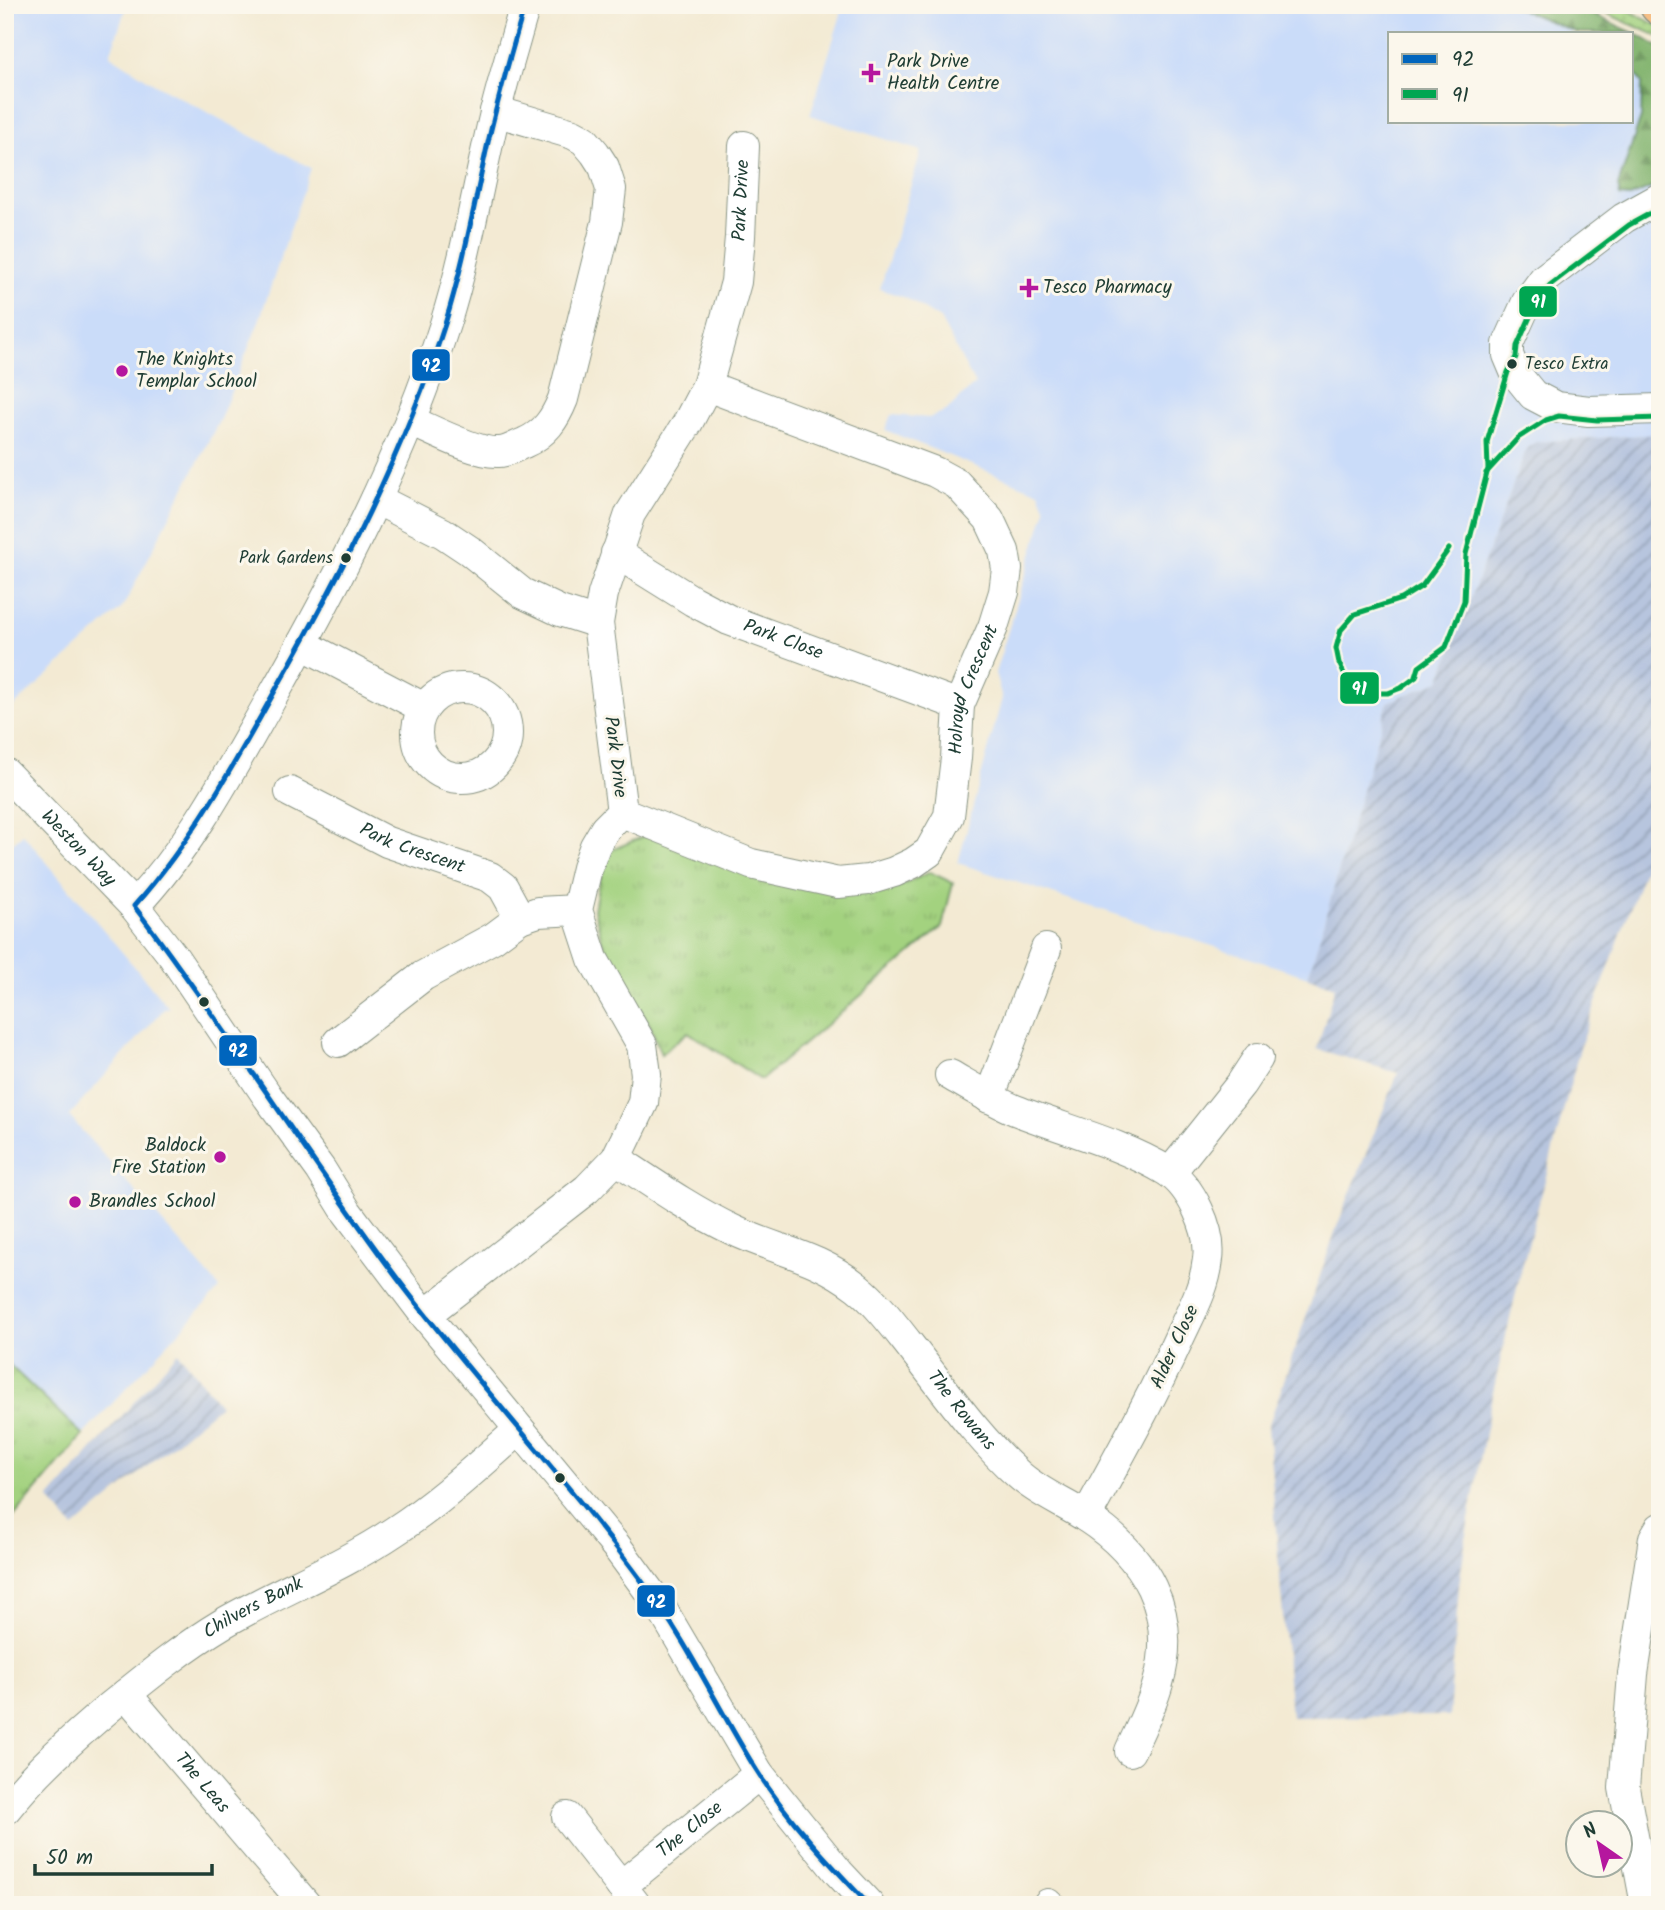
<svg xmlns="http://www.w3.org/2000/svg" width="1665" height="1910" font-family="Kalam,sans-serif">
  <defs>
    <pattern id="industrial-furrows" width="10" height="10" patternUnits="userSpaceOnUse" patternTransform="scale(1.75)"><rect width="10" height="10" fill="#b7c5de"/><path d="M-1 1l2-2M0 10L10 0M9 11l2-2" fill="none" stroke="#94a1b5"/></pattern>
    <pattern id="grass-dots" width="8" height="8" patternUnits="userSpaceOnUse" patternTransform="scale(1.75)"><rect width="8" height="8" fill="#a3d27f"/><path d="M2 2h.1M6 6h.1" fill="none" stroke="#8cb56e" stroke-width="1.8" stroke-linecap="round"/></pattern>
    <pattern id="forest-firs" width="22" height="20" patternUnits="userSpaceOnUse" patternTransform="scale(1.75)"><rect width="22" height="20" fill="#82b46e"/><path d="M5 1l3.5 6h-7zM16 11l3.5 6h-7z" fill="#6a945b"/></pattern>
    <pattern id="park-tufts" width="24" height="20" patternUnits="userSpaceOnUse" patternTransform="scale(1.75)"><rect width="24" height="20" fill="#a3d27f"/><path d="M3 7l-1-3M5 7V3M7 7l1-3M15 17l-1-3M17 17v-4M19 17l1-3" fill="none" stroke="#8cb56e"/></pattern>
  </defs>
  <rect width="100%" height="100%" fill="#fbf7ec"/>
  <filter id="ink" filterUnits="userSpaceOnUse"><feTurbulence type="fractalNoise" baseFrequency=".0143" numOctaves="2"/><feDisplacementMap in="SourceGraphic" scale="14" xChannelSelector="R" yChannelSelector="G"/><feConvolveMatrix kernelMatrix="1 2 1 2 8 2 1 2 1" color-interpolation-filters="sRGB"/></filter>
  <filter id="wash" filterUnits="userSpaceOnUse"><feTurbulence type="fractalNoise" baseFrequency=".00686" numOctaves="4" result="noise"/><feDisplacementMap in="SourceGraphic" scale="28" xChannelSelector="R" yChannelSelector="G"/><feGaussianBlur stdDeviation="1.57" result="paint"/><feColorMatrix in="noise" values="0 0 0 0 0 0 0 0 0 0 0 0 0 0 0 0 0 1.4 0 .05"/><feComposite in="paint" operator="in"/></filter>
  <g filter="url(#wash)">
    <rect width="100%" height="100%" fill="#f3ead3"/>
    <g fill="#cadcf9" fill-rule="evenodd">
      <path d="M5,5H127L110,55L155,84L311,168L258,324L220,419L123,607L5,714Z"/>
      <path d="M844,5H1572L1638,35L1660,48V434L1537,442L1527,448L1440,681L1388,702L1308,977L958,863L1002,698L995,673L1046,509L1039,492L885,430L891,415L929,418L946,411L975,384L940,319L906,298L880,289L921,151L810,115ZM1390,33H1632V121H1390Z"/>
      <path d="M23,834L169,1008H165L69,1116L220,1288L83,1435L5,1527V850Z"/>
    </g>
    <g fill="url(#industrial-furrows)">
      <path d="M1660,434V826L1581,1044L1520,1275L1491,1401L1467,1530L1459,1586L1449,1716L1291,1717L1268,1427L1336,1229L1398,1073L1317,1049L1335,986L1308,977L1388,702L1440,681L1527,448L1537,442Z"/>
      <path d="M178,1352L220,1405L74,1528L49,1499Z"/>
    </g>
    <path fill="url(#grass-dots)" stroke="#61885a" stroke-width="2" d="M1587,5H1619L1660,27V37Z"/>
    <path fill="url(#forest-firs)" stroke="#507851" stroke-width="2" d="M1510,5H1572L1638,35L1660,48V184L1630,197L1620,196L1618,186L1641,117L1642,83L1632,70V33H1578Z"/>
    <g fill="url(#park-tufts)" stroke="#61885a" stroke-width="2">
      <path d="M647,835L873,892L902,885L930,872L953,883L942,927L761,1080L688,1032L661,1054L650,1025L617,976L602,941L594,910L598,886L609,851Z"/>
      <path d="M5,1361L83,1435L5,1527Z"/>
    </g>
  </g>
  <g filter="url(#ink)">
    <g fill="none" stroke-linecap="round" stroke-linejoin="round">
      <g stroke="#899484" stroke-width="32">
        <g id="minor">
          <path d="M1660,198L1624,218L1544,279L1527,302L1508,344V355L1516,374L1533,395L1556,407L1589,411L1660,409"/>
          <path d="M411,421C432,430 477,454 499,452C508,452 516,446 524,443C545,434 555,419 563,399L607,222L611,189L604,167L595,153L584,140L573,134L495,111"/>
          <path d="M376,499L443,533L470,551L522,593L560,611L598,623"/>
          <path id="s1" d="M616,553L693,601L729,620L959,705"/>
          <path d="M302,644L424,708"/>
          <circle cx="462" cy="733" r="45"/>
          <path id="s2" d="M5,773L134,906L173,956L268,1097L321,1170L347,1212L425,1315L616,1546L660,1606L759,1774L839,1873L869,1905"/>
          <path id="s3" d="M290,792L387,842L490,877L503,887L520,918L538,912L577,910"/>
          <path id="s4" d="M622,812L751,864L838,883L868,880L894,872L913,863L929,852L949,816L956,758L959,705L993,627L1004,592L1007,569L1004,551L989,519L957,484L935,472L707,386"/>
          <path d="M134,906C189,848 227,777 266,708C336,585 402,459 445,324C467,255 478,183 495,113C504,77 515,41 525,5"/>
          <path d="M338,1042L423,976L493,938L520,918"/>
          <path d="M950,1075C971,1087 992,1100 1015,1110C1066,1130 1120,1143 1167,1171C1191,1186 1212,1231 1208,1259C1205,1288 1191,1312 1179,1338C1151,1400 1118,1458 1086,1517"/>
          <path d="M989,1098L1046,949"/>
          <path id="s5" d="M616,1159C654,1184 691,1210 733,1230C777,1251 816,1255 857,1287C876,1302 892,1323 907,1342C941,1385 978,1439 1019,1475C1039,1493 1065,1503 1086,1517C1144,1555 1179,1612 1158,1683C1152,1706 1140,1729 1130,1751"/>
          <path d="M1170,1173L1241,1084L1258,1058"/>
          <path id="s6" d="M425,1315L587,1189L616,1159L643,1103L646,1074L642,1045L593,959L577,910L587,868L595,846L605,829L622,812L598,623L603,594L630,514L687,424L707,386L736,282L740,237L744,146"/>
          <path id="s7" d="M126,1694L306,1905"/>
          <path id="s8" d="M5,1810C36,1771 73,1738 111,1706C147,1677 182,1648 222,1624C279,1591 340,1568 395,1531C440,1502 479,1465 519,1430"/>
          <path d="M567,1817L636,1905"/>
          <path id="s9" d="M621,1886L759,1774"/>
          <path d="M1048,1904L1049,1905"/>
          <path d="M1646,1905L1624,1788L1633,1674L1654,1538L1660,1528"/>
        </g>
      </g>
      <g stroke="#899484" stroke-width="41">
        <path id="major" d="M1659,5L1660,6"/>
      </g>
      <use href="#minor" stroke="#fff" stroke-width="30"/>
      <use href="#major" stroke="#f5bf86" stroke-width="38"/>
      <g stroke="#fbf7ec" stroke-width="10">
        <path id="bus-1" d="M525,5C512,50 499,94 489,138C475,200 464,263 445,324C404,452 342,572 276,689C234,765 192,841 134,906C226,1027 306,1156 397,1278C476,1383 566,1478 644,1584C688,1642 718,1709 757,1771C788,1820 829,1863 869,1905"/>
      </g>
      <g stroke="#fbf7ec" stroke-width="10">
        <g id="bus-2">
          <path d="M1486,473L1518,438L1546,420L1559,416L1597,420L1660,418"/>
          <path d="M1449,549L1422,586L1401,599L1355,614L1341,630L1336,648L1339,663L1346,678L1357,687L1374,693H1388L1401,688L1416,677L1419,667L1446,647L1464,601L1466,554L1488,469L1487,442L1508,372L1516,357L1517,346L1535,306L1550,285L1629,225L1660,208"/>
        </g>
      </g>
      <use href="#bus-1" stroke="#0065bd" stroke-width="5"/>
      <use href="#bus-2" stroke="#00a651" stroke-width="5"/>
    </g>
  </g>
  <g fill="#b5179e" stroke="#fbf7ec" stroke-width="2.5">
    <path d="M867.5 62.5h7v7h7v7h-7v7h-7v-7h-7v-7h7z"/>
    <path d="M1025.5 277.5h7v7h7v7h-7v7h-7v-7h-7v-7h7z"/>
    <circle cx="122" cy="371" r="7"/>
    <circle cx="220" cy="1157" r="7"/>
    <circle cx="75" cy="1202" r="7"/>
  </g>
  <g fill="#1f3d34" stroke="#fbf7ec" stroke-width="2.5">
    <circle cx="1512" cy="364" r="6"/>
    <circle cx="346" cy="558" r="6"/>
    <circle cx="204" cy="1002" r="6"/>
    <circle cx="560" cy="1478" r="6"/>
  </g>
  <g text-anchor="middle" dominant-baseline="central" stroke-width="6" stroke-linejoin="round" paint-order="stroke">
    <g font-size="17" fill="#1f3d34" stroke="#fbf7ec" text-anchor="start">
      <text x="1525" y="364">Tesco Extra</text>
      <text x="333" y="558" text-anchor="end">Park Gardens</text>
    </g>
    <g font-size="19" fill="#1f3d34" stroke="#fbf7ec" text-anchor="start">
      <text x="887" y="62">Park Drive<tspan x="887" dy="22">Health Centre</tspan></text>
      <text x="1043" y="288">Tesco Pharmacy</text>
      <text x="136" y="360">The Knights<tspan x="136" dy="22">Templar School</tspan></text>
      <text x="206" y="1146" text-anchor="end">Baldock<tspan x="206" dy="22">Fire Station</tspan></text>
      <text x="89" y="1202">Brandles School</text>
    </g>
    <g font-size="19" fill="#1f3d34" stroke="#fbf7ec">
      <text stroke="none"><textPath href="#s6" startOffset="1272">Park Drive</textPath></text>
      <text stroke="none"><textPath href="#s1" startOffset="189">Park Close</textPath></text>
      <text stroke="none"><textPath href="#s4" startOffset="497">Holroyd Crescent</textPath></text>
      <text transform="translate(615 757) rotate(83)">Park Drive</text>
      <text stroke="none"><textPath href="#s3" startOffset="135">Park Crescent</textPath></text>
      <text stroke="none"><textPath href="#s2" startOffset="105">Weston Way</textPath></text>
      <text transform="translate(1175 1347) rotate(-65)">Alder Close</text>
      <text stroke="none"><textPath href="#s5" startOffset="436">The Rowans</textPath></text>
      <text stroke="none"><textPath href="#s8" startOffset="322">Chilvers Bank</textPath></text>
      <text stroke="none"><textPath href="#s7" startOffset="117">The Leas</textPath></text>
      <text stroke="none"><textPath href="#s9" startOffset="89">The Close</textPath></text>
    </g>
  </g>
  <g stroke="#fbf7ec" stroke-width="2.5">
    <rect x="1518" y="285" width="40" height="33" rx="7" fill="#00a651"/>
    <rect x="411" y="348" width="40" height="34" rx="7" fill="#0065bd"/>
    <rect x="1339" y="671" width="41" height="34" rx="7" fill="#00a651"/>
    <rect x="218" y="1034" width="40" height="33" rx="7" fill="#0065bd"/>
    <rect x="636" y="1584" width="40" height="34" rx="7" fill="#0065bd"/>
  </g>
  <g font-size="19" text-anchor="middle" font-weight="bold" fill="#fff">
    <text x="1538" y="308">91</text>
    <text x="431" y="372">92</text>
    <text x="1359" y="695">91</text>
    <text x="238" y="1057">92</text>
    <text x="656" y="1608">92</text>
  </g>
  <rect width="1665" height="1910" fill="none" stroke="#fbf7ec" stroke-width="28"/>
  <rect x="1388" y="32" width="245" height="91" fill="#fbf7ec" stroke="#a3ada2" stroke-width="2"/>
  <rect x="1402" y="54" width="35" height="10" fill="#0065bd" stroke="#a3ada2" stroke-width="2"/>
  <text x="1452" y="66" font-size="21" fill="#1f3d34">92</text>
  <rect x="1402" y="89" width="35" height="10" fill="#00a651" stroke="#a3ada2" stroke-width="2"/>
  <text x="1452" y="102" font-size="21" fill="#1f3d34">91</text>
  <g transform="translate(1599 1844) rotate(326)"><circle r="33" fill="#fbf7ec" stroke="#a3ada2" stroke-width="2"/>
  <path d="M0-5L12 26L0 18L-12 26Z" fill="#b5179e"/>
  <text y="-10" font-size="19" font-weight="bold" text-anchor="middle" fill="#1f3d34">N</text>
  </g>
  <path d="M35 1864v10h177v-10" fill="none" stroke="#1f3d34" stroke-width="3.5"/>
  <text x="46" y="1864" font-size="21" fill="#1f3d34" stroke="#fbf7ec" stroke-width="5" paint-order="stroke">50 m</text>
</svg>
